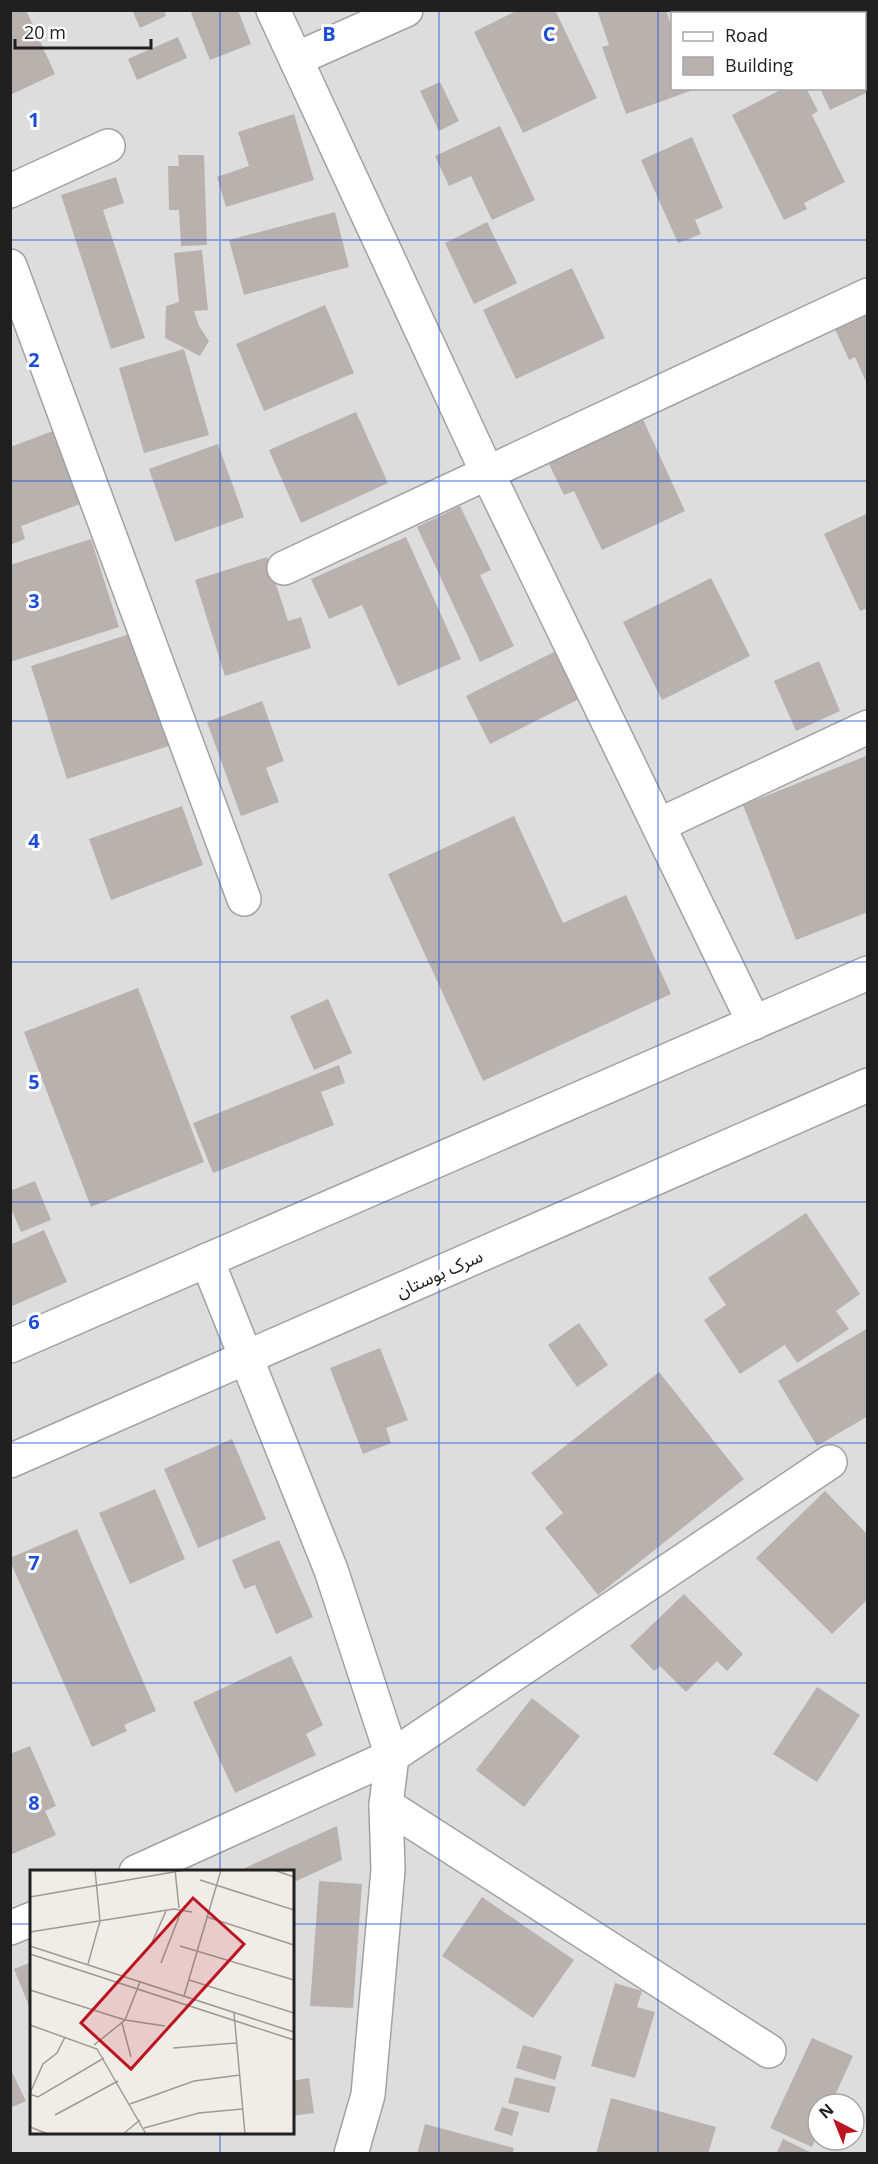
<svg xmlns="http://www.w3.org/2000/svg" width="878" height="2164" font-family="'Open Sans','Noto Sans Arabic',sans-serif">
  <rect width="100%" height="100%" fill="#f0ece8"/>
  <path fill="#dedddd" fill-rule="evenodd" d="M11,11H867V2153L11,2154ZM672,14H864V88H672ZM32,1872H292V2132H32ZM818,2104H854V2140H818Z"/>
  <g fill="#b9b1ad">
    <path d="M10,10H26L55,74L10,95Z"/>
    <path d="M132,10H164L166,16L140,28Z"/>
    <path d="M196,10H238L251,44L210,60L191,13Z"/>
    <path d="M518,10H555L597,98L523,133L474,32Z"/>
    <path d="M597,10H666L672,27V88L696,89L626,114L602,47L609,45Z"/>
    <path d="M683,10H758L760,14H684Z"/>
    <path d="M810,10H861L855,14H811Z"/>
    <path d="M178,37L187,58L137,80L128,59Z"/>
    <path d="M868,48V92L830,110L820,88H864V50Z"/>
    <path d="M440,82L459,121L439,131L420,91Z"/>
    <path d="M784,88H806L818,111L812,115L845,182L804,203L807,209L784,220L732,115Z"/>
    <path d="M294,114L314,180L226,207L217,177L249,166L238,132Z"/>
    <path d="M500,126L535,200L492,220L471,176L449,186L435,156Z"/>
    <path d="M692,137L723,208L695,220L701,234L678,243L641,160Z"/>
    <path d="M178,155H204L207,245L181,246L179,210H169L168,166H179Z"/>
    <path d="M116,177L124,203L103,210L145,338L111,349L61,195Z"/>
    <path d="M335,212L349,267L244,295L229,240Z"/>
    <path d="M487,222L517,283L474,304L445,243Z"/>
    <path d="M202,250L208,310L194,311L199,326L209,341L200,356L165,338L166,306L179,302L174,253Z"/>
    <path d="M572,268L605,338L516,379L483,310Z"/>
    <path d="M325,305L354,373L264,411L236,344Z"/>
    <path d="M868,314V386L855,357L849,360L835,329Z"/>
    <path d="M184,349L209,435L144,453L119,368Z"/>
    <path d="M356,412L388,483L301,523L269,450Z"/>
    <path d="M641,415L685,511L602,550L574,491L564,495L546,458Z"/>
    <path d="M56,430L83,503L21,526L25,539L10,545V447Z"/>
    <path d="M218,444L244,517L175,542L149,469Z"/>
    <path d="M460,506L491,570L480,575L514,646L480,662L417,527Z"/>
    <path d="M868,513V608L860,611L824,534Z"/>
    <path d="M406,537L461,659L398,686L362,605L329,619L311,579Z"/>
    <path d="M91,539L119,627L10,662V565Z"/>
    <path d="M267,557L288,621L301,617L311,648L225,676L195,580Z"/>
    <path d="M711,578L750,656L662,700L623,622Z"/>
    <path d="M142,630L178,743L67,779L31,666Z"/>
    <path d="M560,649L583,697L490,744L466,696Z"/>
    <path d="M819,661L840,711L796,731L774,681Z"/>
    <path d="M262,701L284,761L266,768L279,802L241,816L207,722Z"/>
    <path d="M866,756L868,912L796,940L743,805Z"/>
    <path d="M182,806L203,865L111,900L89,839Z"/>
    <path d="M514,816L563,923L626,895L671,994L483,1081L388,874Z"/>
    <path d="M138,988L204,1162L91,1207L24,1032Z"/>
    <path d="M328,999L352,1053L314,1070L290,1016Z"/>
    <path d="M339,1065L345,1083L321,1092L334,1125L213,1173L193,1123Z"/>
    <path d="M35,1181L51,1220L21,1232L10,1206V1191Z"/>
    <path d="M806,1213L860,1294L836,1311L849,1329L797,1363L785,1345L740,1374L704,1320L726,1305L708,1278Z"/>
    <path d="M44,1230L67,1282L10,1307V1245Z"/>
    <path d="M579,1323L608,1365L577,1387L548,1345Z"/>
    <path d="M868,1328V1416L817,1446L778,1381Z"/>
    <path d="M380,1348L408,1420L386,1428L391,1443L363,1454L330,1368Z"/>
    <path d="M659,1372L744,1479L598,1595L545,1528L563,1513L531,1473Z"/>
    <path d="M232,1439L266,1519L198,1548L164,1469Z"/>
    <path d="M155,1489L185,1559L130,1584L99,1513Z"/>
    <path d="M825,1491L868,1535V1599L832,1634L756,1558Z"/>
    <path d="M77,1529L156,1711L124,1725L127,1731L92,1747L10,1561V1558Z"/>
    <path d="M279,1540L313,1617L276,1634L255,1585L244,1589L232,1560Z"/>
    <path d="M684,1594L743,1654L727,1671L717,1661L686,1692L660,1666L654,1671L630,1646Z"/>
    <path d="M291,1656L323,1725L306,1734L316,1755L235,1793L193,1702Z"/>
    <path d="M817,1687L860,1715L817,1782L773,1754Z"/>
    <path d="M532,1698L580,1736L524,1807L476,1770Z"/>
    <path d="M30,1746L56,1806L45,1811L56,1835L10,1855V1754Z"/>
    <path d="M337,1826L342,1860L292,1883V1872H236Z"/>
    <path d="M319,1881L362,1884L353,2008L310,2006Z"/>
    <path d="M482,1897L574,1960L533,2018L442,1956Z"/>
    <path d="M32,1962V2011H31L14,1969Z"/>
    <path d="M615,1983L642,1991L637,2007L655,2012L635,2078L591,2066Z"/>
    <path d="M812,2038L853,2056L831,2104H818V2133L812,2147L770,2128Z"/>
    <path d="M523,2045L562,2056L555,2080L516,2068Z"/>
    <path d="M10,2068L26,2101L10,2108Z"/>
    <path d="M515,2077L556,2087L549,2113L508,2103Z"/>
    <path d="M309,2078L314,2113L292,2116V2081Z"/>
    <path d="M611,2098L716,2127L708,2154H596Z"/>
    <path d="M502,2107L519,2112L512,2136L494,2130Z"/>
    <path d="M425,2124L514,2148L512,2154H417Z"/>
    <path d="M783,2139L814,2154H776Z"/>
  </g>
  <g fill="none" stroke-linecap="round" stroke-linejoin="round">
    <g stroke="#a1a1a1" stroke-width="36">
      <g id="minor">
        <path d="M273,10L487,472L754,1023"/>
        <path d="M296,59L406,10"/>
        <path d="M10,191L108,146"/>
        <path d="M10,266L244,899"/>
        <path d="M284,568L868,295"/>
        <path d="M659,825L868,727"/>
        <path d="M207,1260L331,1570L392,1756L386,1805L388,1870L368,2095L351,2154"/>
        <path d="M386,1805L769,2051"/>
        <path d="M136,1872L392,1756L830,1462"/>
        <path d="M10,1928L32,1919"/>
      </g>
    </g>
    <g stroke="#a1a1a1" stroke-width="36">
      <g id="tertiary">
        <path d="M10,1346L868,973"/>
        <path d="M10,1461L868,1085"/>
      </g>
    </g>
    <use href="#minor" stroke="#fff" stroke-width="33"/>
    <use href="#tertiary" stroke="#fff" stroke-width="33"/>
  </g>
  <path fill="none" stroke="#1d4ed8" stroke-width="1.5" stroke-opacity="0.55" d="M220,10V1872M439,10V2154M658,10V2154M10,240H868M10,481H868M10,721H868M10,962H868M10,1202H868M10,1443H868M10,1683H868M10,1924H32M292,1924H868M220,2132V2154"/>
  <g text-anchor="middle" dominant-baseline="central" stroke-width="6" stroke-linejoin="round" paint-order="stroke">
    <g font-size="18" fill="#202020" stroke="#fff">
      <text transform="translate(439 1273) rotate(-24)">سرک بوستان</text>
    </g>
  </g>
  <g transform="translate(30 1870)">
    <rect width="264" height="264" fill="#f0ece8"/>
    <path fill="none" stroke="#9d9a98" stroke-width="1.5" d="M145,0L149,38M244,0L264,7M170,10L264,40M0,27L155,0M177,47L264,75M0,62L144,39L162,42M0,76L264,162M150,76L264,110M120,77L136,41M0,84L264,170M131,93L152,39M58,94L70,51L65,0M159,110L264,143M0,120L95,150L135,156M154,126L191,0M204,143L215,264M92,153L101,187M0,155L67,179L116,264M64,175L95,150L110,112M143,178L206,173M0,223L13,194L27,183L35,167M0,224L8,227L74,188M100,234L164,211L210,205M25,245L88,211M0,257L18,264M114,258L169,243L212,239M93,264L110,250"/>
    <path fill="#bb1520" fill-opacity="0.15" stroke="#bb1520" stroke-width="3" d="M163,28L214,74L101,199L51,153Z"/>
    <rect width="264" height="264" fill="none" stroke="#202020" stroke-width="3"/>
  </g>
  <g font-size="20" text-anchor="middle" font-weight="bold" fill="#1d4ed8" stroke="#fff" stroke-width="6" stroke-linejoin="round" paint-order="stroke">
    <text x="329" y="41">B</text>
    <text x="549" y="41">C</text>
    <text x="34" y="127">1</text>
    <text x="34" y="367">2</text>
    <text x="34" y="608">3</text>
    <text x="34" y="848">4</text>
    <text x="34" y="1089">5</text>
    <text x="34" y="1329">6</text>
    <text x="34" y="1570">7</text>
    <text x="34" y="1810">8</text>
  </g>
  <rect width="878" height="2164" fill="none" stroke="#202020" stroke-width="24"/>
  <rect x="671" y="12" width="195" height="78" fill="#ffffff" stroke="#a6a6a6" stroke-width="1.5"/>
  <rect x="683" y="32" width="30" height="9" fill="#ffffff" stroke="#a6a6a6" stroke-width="1.5"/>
  <text x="725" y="42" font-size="18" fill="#202020">Road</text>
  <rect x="683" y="57" width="30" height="18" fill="#b9b1ad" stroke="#a6a6a6" stroke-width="1.5"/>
  <text x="725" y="72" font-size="18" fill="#202020">Building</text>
  <g transform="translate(836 2122) rotate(318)"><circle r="28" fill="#ffffff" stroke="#a6a6a6" stroke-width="1.5"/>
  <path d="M0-4.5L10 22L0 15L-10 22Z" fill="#bb1520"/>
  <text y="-9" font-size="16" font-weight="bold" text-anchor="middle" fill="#202020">N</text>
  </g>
  <path d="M15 39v9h136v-9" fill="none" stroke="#202020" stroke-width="3"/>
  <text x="24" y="39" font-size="18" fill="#202020" stroke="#ffffff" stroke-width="4.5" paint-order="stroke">20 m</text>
</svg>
